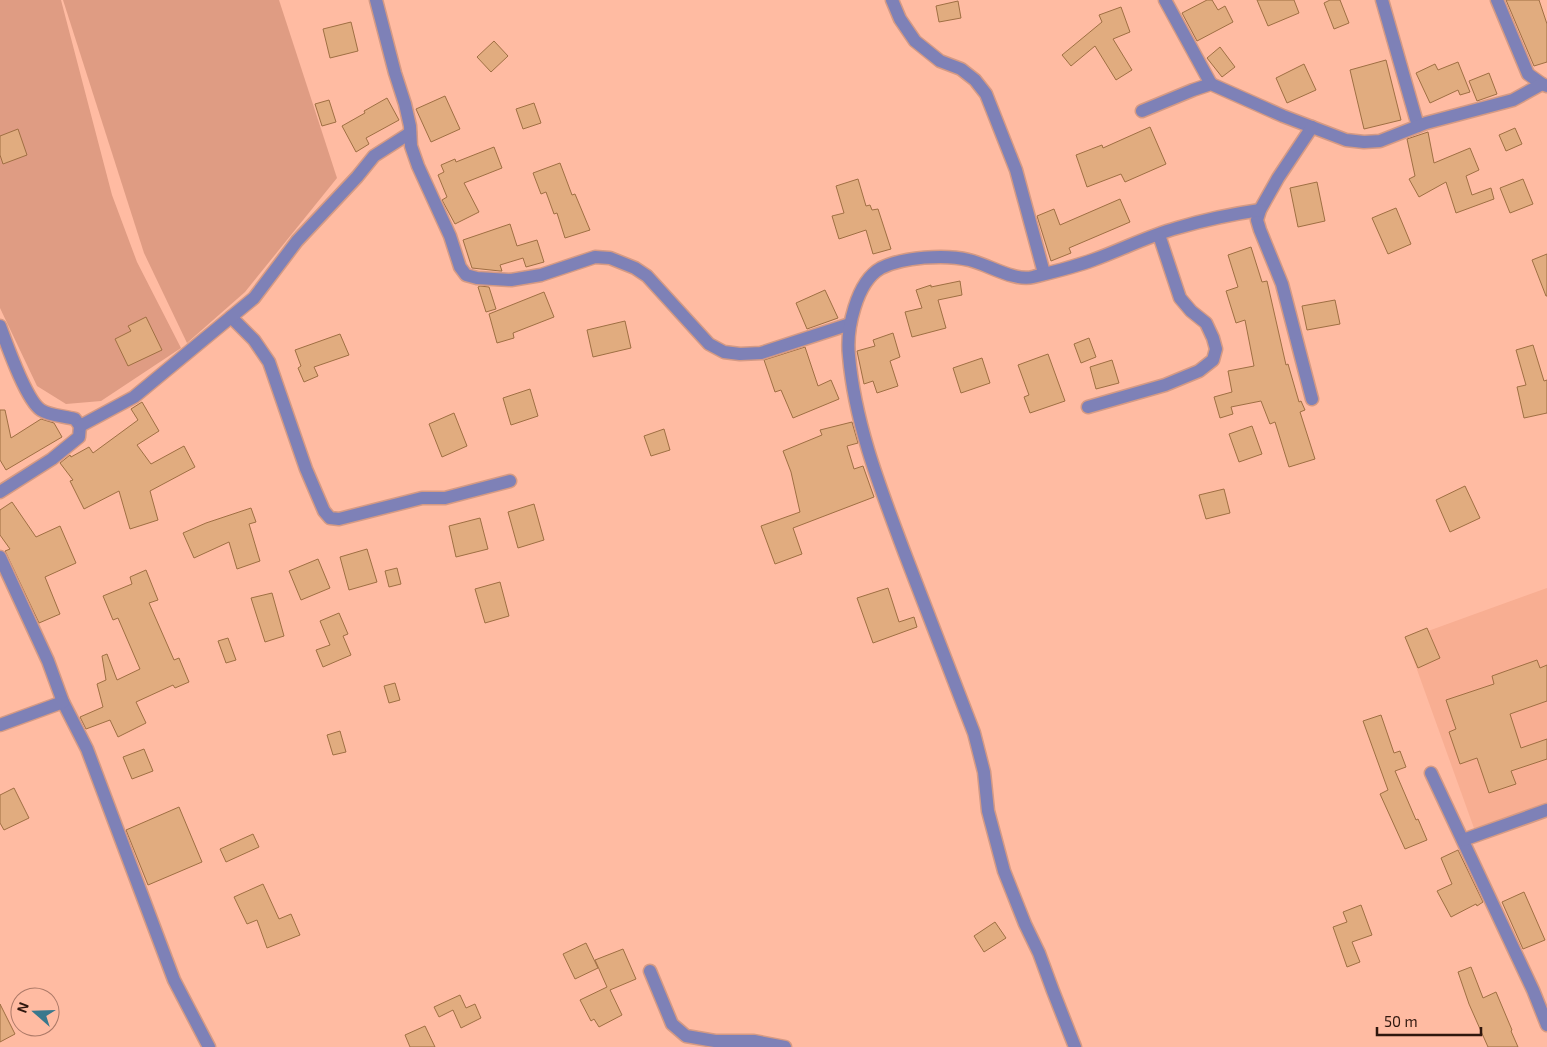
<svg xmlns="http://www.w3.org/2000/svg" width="1547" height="1047" font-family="'Exo 2',sans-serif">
  <rect width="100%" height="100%" fill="#ffbba2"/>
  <path fill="#f8ae92" d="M1547,588V805L1475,831L1406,639Z"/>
  <g fill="#df9c83">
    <path d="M0,0H61L112,195L137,262L181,348L101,401L66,404L37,386L0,308Z"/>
    <path d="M63,0H279L337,178L245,292L187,343L144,253Z"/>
  </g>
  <g fill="#e1ac7f" stroke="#9f6f43">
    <path d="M1207,0H1212L1218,10L1225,6L1233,22L1197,41L1182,13Z"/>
    <path d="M1257,0H1294L1299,13L1268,26Z"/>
    <path d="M1330,0H1340L1349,23L1334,29L1324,3Z"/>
    <path d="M1506,0H1539L1547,24V62L1534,66Z"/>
    <path d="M958,1L961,18L939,22L936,6Z"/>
    <path d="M1121,7L1130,32L1113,39L1132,70L1116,80L1095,46L1071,66L1062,55L1102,22L1099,15Z"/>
    <path d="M351,22L358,51L330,58L323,29Z"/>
    <path d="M494,41L508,56L491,72L477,57Z"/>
    <path d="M1220,47L1235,67L1222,77L1207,58Z"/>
    <path d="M1386,60L1401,120L1364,129L1350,70Z"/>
    <path d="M1458,62L1470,92L1460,95L1458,90L1430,103L1416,73L1435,64L1438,70Z"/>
    <path d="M1304,64L1316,90L1287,103L1276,78Z"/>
    <path d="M1489,73L1497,94L1477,101L1469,81Z"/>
    <path d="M445,96L460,129L431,142L416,109Z"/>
    <path d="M387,98L399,120L366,138L369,144L356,152L342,126L365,113L364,111Z"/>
    <path d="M329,100L336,122L322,126L315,104Z"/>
    <path d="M534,103L541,123L523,129L516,109Z"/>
    <path d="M1150,127L1166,164L1125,182L1121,174L1087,187L1076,155L1102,145L1103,148Z"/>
    <path d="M1515,128L1522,144L1506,151L1499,135Z"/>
    <path d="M18,129L27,155L3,164L0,155V136Z"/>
    <path d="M1428,132L1434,163L1470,148L1479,170L1466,176L1472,195L1491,188L1494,199L1456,213L1446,182L1419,197L1409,179L1415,176L1407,139Z"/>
    <path d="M494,147L502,168L464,183L479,212L455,224L442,200L447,197L438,175L444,172L441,165L455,159L456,162Z"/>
    <path d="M560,163L572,195L575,194L590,230L565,238L557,213L554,214L546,192L541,194L533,173Z"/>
    <path d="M858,179L866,206L870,205L872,210L878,209L891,249L873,254L866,230L839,239L832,216L844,213L836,186Z"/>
    <path d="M1523,179L1533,204L1510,213L1500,188Z"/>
    <path d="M1317,182L1325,221L1298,227L1290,188Z"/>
    <path d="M1120,199L1130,222L1069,248L1071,253L1051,261L1037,216L1054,209L1060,225Z"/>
    <path d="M1396,208L1411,244L1388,254L1372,218Z"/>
    <path d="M510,224L517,246L537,240L544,262L526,267L523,258L500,265L502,271H500L472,268L463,240Z"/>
    <path d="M1251,247L1262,282L1267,281L1286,365L1288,364L1299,402L1301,401L1305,410L1300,412L1315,459L1289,467L1275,422L1270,424L1261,401L1231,407L1233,414L1220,418L1214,397L1232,392L1228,371L1254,366L1245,320L1236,323L1226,291L1238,287L1228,255Z"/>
    <path d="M1547,254V296H1546L1532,260Z"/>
    <path d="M960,281L962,295L938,300L946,328L912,337L905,312L922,308L916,290L931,285V287Z"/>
    <path d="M480,286L489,287L496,309L486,312L478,287Z"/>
    <path d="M825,290L838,318L807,329L796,303Z"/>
    <path d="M544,292L554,317L513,333L514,338L497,343L489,314Z"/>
    <path d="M1335,300L1340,324L1307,330L1302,306Z"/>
    <path d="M146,317L162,350L128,366L115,339L131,331L128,326Z"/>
    <path d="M625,321L631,348L593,357L587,330Z"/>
    <path d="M893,333L900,357L890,361L898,386L877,393L873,381L864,384L857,351L875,346L873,340Z"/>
    <path d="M340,334L349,355L314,367L318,376L304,382L298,368L301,366L295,350Z"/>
    <path d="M1089,338L1096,357L1081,363L1074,344Z"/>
    <path d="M1533,345L1544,381L1547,380V413L1524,418L1517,387L1526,385L1516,350Z"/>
    <path d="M805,347L818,386L831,380L839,399L793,418L781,390L775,392L764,360Z"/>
    <path d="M1048,354L1065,401L1030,413L1024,397L1029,395L1018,365Z"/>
    <path d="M982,358L990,383L961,393L953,368Z"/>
    <path d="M1112,360L1119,383L1096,389L1090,367Z"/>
    <path d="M530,389L538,416L511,425L503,398Z"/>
    <path d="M142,402L159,431L137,445L151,464L184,446L195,467L150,491L158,520L130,529L119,491L84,509L70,481L73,480L60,463L70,455L71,457L89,447L93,453L138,420L131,409Z"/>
    <path d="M0,410H5L11,438L41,419L54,423L62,437L6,470L0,460Z"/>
    <path d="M454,413L467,446L442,457L429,424Z"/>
    <path d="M852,422L858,443L847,446L854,469L863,466L874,497L793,528L802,554L775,564L761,526L800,512L791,472L783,451L822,435L820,430Z"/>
    <path d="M1252,426L1262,454L1239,462L1229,434Z"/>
    <path d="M664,429L670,450L651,456L644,436Z"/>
    <path d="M1465,486L1480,518L1450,532L1436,500Z"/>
    <path d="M1224,489L1230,513L1206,519L1199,495Z"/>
    <path d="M12,502L36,537L60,526L76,563L45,577L60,614L39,623L5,551L10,549L0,535V510Z"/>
    <path d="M534,504L544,540L518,548L508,512Z"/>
    <path d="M251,508L256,522L249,524L260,561L237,569L229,542L194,558L183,533L206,523Z"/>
    <path d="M480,518L488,549L456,557L449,526Z"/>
    <path d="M367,549L377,582L349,590L340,557Z"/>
    <path d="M318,559L330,588L301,600L289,571Z"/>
    <path d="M397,568L401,584L389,587L385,571Z"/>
    <path d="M146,570L158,600L149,603L174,660L179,658L189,682L175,688L173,685L136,702L146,723L118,737L110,720L86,729L80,717L103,707L97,684L106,680L102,656L107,654L117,680L140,669L118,618L113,620L103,596L132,584L130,577Z"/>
    <path d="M500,582L509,616L485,623L475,589Z"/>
    <path d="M888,588L899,622L914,617L917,627L873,643L857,598Z"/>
    <path d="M272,593L284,636L265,642L251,598Z"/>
    <path d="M339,613L348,634L343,636L351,655L323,667L316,650L330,645L320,621Z"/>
    <path d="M1427,628L1440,658L1418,668L1405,637Z"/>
    <path d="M228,638L236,660L226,663L218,641Z"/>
    <path d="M1537,660L1540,668L1547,665V701L1510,714L1521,748L1547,739V759L1511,771L1516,784L1489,793L1477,758L1460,764L1449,732L1456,729L1446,700L1494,684L1492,676Z"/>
    <path d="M395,683L400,700L389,703L384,686Z"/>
    <path d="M1381,715L1394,753L1400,751L1406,767L1395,771L1416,820L1418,819L1427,840L1405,849L1380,794L1388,790L1363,721Z"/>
    <path d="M340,731L346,752L333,755L327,735Z"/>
    <path d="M144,749L153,771L132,779L123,757Z"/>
    <path d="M14,788L29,818L4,830L0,823V795Z"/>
    <path d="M179,807L202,862L148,885L126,830Z"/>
    <path d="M253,834L259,847L226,862L220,849Z"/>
    <path d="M1458,850L1483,902L1477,906L1476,904L1451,917L1437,891L1452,884L1441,858Z"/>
    <path d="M263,884L279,919L291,914L300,935L267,948L257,920L247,924L234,897Z"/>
    <path d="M1524,892L1545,940L1523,949L1502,902Z"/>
    <path d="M1361,905L1372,935L1352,942L1360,962L1347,967L1333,927L1347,922L1343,912Z"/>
    <path d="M995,922L1006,938L984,952L974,936Z"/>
    <path d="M586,943L598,968L575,979L563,954Z"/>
    <path d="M623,949L636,979L610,990L622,1015L599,1027L594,1019L591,1021L580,1000L607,987L595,960Z"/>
    <path d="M1471,967L1483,998L1496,992L1512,1030L1511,1031L1518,1047H1488L1469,1004L1458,972Z"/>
    <path d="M460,995L466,1008L475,1004L481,1018L461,1028L453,1010L439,1017L434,1007Z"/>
    <path d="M0,1004L15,1034L0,1042Z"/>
    <path d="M425,1026L435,1047H410L405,1035Z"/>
  </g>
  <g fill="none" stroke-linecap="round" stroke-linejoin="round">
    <g stroke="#d59a84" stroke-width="15">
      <g id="minor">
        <path d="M376,0L395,73L405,104L410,126L411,146L418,166L450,236L460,267L466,275L477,278L511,280L541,275L595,257L610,258L635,268L647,276L709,344L724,352L740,354L761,353L850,324"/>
        <path d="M892,0L900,19L915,41L940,61L961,69L975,80L986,94L1016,170L1044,273"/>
        <path d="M1165,0L1211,84"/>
        <path d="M1382,0L1418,126"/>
        <path d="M1497,0L1528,74L1542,84L1547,86"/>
        <path d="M1142,111L1193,90L1211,84L1283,116L1346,140L1364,142L1380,141L1426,123L1513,100L1542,84"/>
        <path d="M231,317L254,340L269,362L306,469L324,511L330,518L339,519L422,498H445L510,481"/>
        <path d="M0,326C7,345 26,400 41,410C50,416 65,416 75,419L80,426L79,437L52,459L0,492"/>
        <path d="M1312,399L1282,284L1260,230L1257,220L1260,210L1278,178L1312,127"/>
        <path d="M1088,407L1165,385L1199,371L1213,360L1216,349L1213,338L1206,323L1191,311L1180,298L1159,235"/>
        <path d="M80,426L134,397L254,298L297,241L357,177L374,156L410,133"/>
        <path d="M0,557L48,661L63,702L87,749L174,980L209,1047"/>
        <path d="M0,725L63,702"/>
        <path d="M1431,773L1533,990L1547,1025"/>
        <path d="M1463,840L1547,810"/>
        <path d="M650,971L672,1024L686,1036L715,1041H754L785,1047"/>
        <path d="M1075,1047L1053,991L1039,953L1025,924L1004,871L988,811L984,772L974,733C951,673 928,613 905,554C881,490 855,425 849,356C846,330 856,282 881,268C903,257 945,254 969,260C987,264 1015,282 1033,277C1053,272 1074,267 1093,260C1121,250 1148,236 1177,228C1204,220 1232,214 1260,210"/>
      </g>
    </g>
    <use href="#minor" stroke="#7e81b7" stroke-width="12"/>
  </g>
  <g transform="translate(35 1012) rotate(290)"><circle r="24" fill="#ffbba2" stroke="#ac7967"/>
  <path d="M0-4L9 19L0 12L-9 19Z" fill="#39788d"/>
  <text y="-8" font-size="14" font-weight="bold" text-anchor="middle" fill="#2f170e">N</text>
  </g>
  <path d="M1377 1027v8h104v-8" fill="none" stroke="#2f170e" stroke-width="2.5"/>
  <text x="1384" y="1027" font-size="15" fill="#2f170e" stroke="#ffbba2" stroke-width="4" paint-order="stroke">50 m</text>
</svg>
